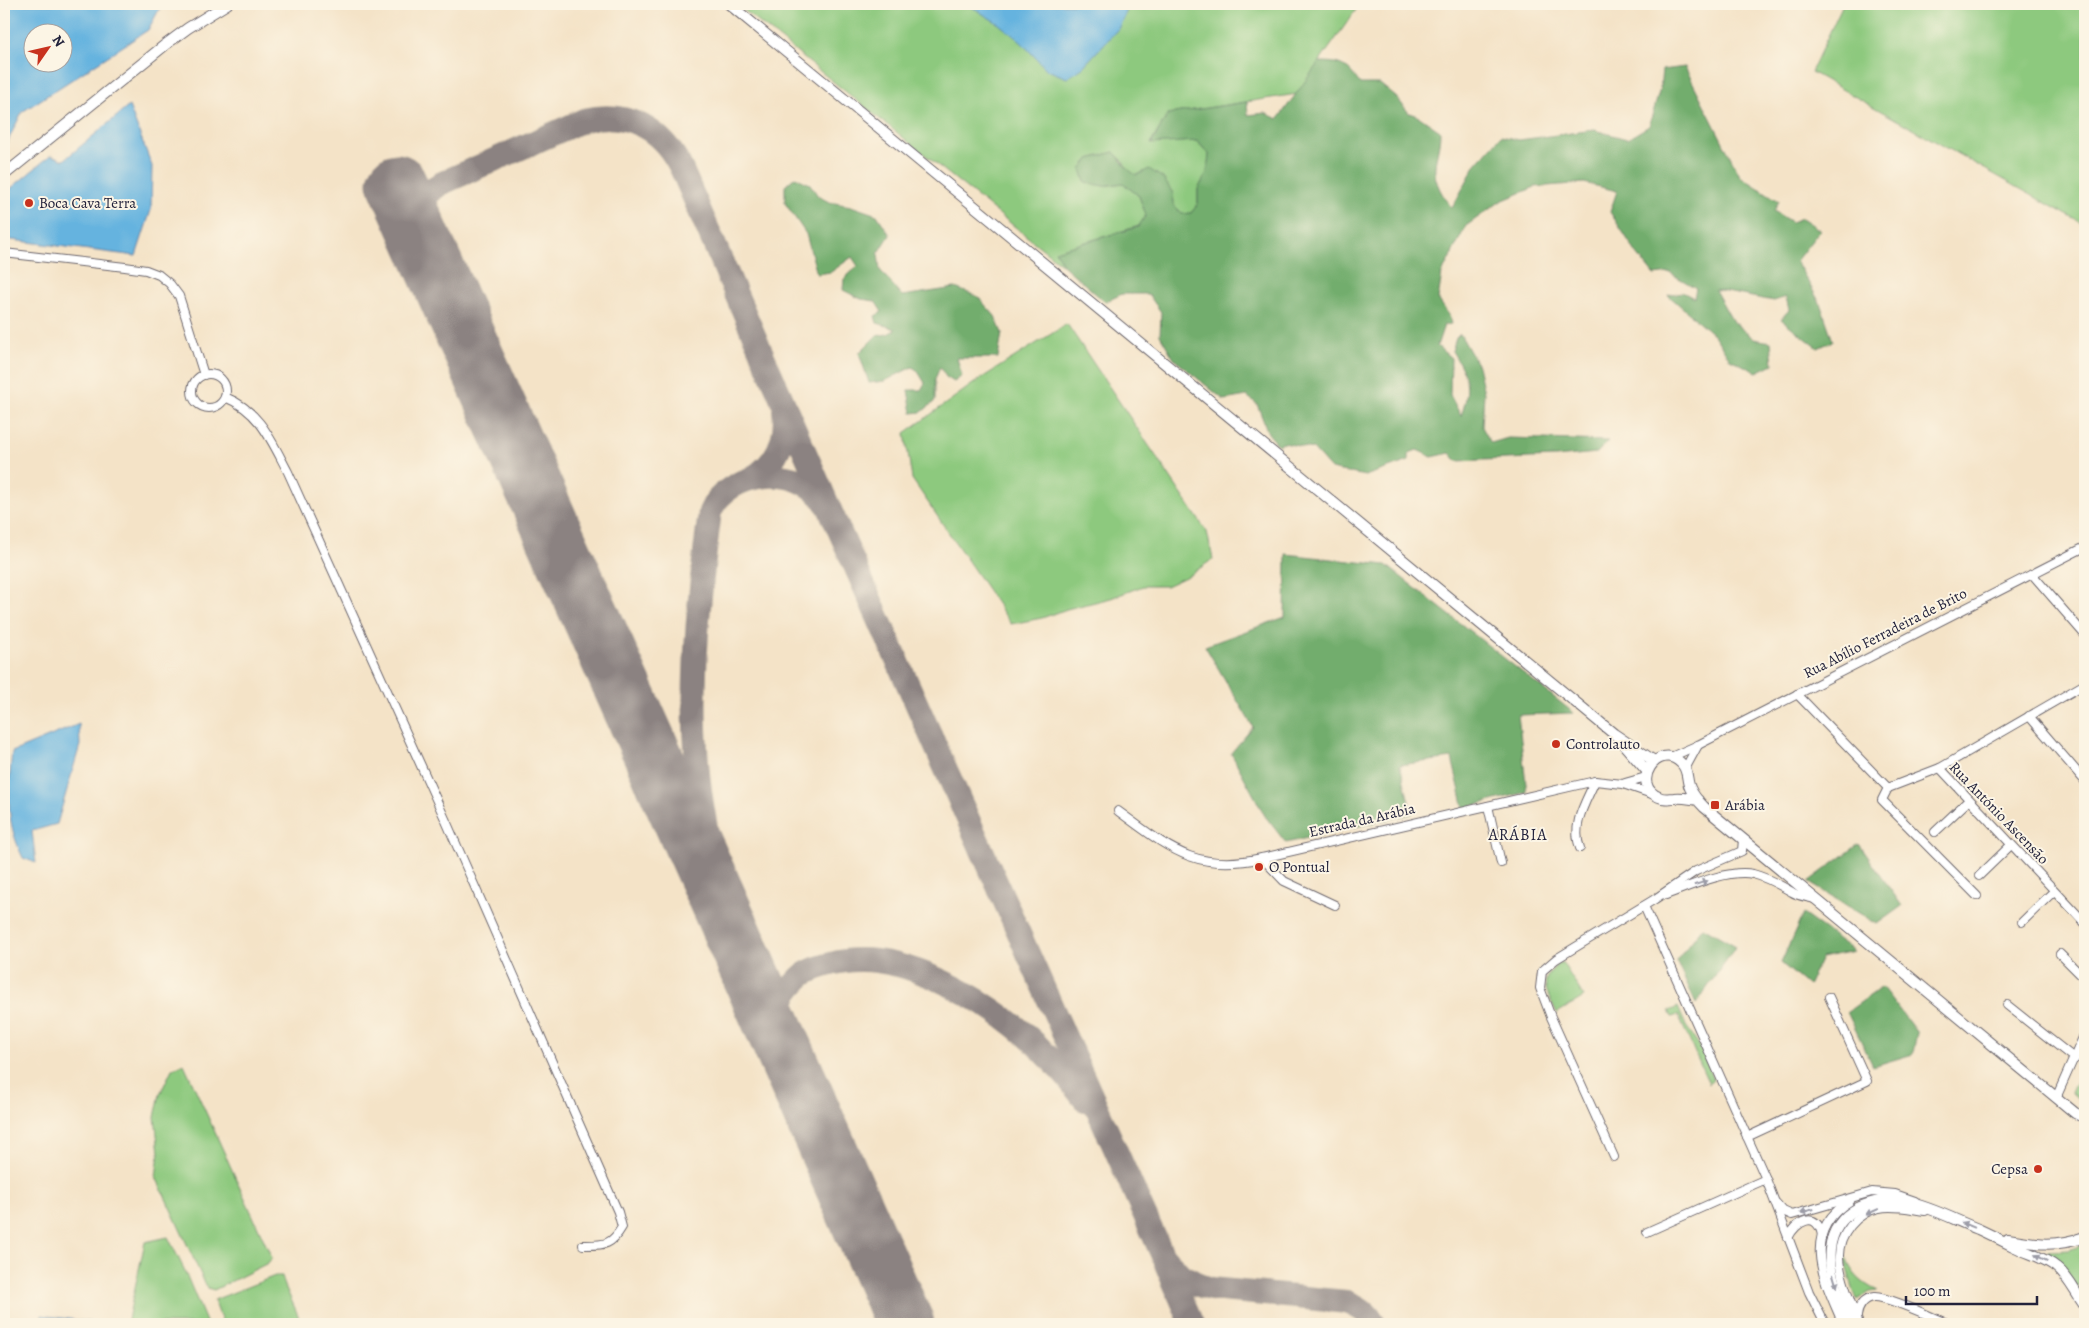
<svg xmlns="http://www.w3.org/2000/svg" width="2089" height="1328" font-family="Alegreya,serif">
  <rect width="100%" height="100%" fill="#fcf5e5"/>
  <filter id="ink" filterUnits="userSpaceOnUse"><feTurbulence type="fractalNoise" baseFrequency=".02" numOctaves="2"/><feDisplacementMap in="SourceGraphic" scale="10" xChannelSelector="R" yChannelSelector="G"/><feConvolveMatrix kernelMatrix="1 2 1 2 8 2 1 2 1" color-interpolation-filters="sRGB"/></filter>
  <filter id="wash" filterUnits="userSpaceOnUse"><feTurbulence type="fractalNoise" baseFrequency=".0096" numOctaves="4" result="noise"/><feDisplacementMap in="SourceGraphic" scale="20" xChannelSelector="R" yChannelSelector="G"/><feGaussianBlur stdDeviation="1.12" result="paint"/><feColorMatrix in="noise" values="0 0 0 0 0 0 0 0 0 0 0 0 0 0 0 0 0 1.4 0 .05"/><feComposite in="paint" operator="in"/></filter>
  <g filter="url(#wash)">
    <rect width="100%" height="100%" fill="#f4e3c7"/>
    <g fill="#8dc97e" stroke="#58765c">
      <path d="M736,4H1360L1297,94L1168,114L1151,143L1197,141L1209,154L1207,173L1198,189V204L1191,213L1183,214L1174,205L1173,193L1128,171L1123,161L1114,152L1089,159L1103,186L1123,183L1139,196L1146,215L1139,226L1056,251L1064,266Z"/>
      <path d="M1843,4H2085V225L1811,72Z"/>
      <path d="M1067,324L1207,532L1213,559L1190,575L1166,586H1143L1111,598L1067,609L1042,618L1011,624L912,479L905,433L977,381Z"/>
      <path d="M1562,962L1584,997L1557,1013C1546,990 1536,979 1562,962Z"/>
      <path d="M1678,1007L1686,1026L1699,1045L1713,1077V1080L1709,1084L1678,1015L1672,1017L1669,1011Z"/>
      <path d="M2085,1063V1105L2072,1093Z"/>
      <path d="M184,1064L272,1258L268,1263L214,1290L207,1288L156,1177L159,1153L155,1117L160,1094L172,1069Z"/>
      <path d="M168,1237L184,1269L207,1324H127L145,1242Z"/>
      <path d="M2085,1245V1270L2079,1288L2047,1256L2048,1251L2068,1250Z"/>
      <path d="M1845,1254C1850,1272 1860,1283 1878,1291L1869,1292L1857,1300L1846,1266Z"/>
      <path d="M275,1276H282L285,1286L302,1324H223L214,1300Z"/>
    </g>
    <g fill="#72ad6d" stroke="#4a6854">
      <path d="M1319,62C1342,62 1347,65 1360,84H1380L1397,98L1409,113L1418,116L1440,131C1440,146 1436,154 1435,167C1433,181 1444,198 1452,208L1476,164L1501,136L1519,140L1594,130L1627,139L1649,126L1660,89L1662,70L1685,67L1740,176L1779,201L1774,211L1791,222L1802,218L1820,230L1796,261L1820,303L1833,341L1818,348L1781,319L1789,310L1786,297L1774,301L1715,290L1733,322L1754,339L1771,342L1773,364L1757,372L1730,359L1714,335L1668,295L1682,292L1694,298L1696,288L1670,273L1654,275L1637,254L1610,212L1617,191L1584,183L1535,187L1501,201L1466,226L1442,273L1438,299L1449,315L1451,324L1444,325L1437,346L1451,358L1450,395L1461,416C1471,387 1468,377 1452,351L1456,338L1460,334L1478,366L1484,393L1482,427L1491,443L1508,438L1608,441L1597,453L1556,457L1457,461L1450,453L1432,457L1417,450L1409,453V461L1365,476L1331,469L1313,449L1284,443L1278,445L1268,433L1257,404L1247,396L1224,400L1174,359L1160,335L1161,312L1148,294H1122L1105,302L1064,266L1055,251L1138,227L1146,215L1139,196L1123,183L1103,186L1085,182L1081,169L1089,159L1114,152C1123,161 1125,170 1137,175L1149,169L1163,178L1173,193L1174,205L1182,214L1191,213L1198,204V189L1207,173L1209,154L1197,141L1151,144L1168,114L1247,102L1248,115L1265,113L1278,119Z"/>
      <path d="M795,177L810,184L818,196L829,202L851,206L877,215L890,235L878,254L880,270L902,296L955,288L977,296L995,316L1002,333L998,358H957L962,376L954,382L946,377L940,367L935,379V401L922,412L912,413L908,390H921L925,383L917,370L912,367L885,381L869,383L859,353L876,336L888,334L896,329L877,323L875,316L882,312L875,301L861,299L843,290L844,279L858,266L852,257L831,272L817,274L806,234L785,203V186Z"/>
      <path d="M1286,554L1386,565L1574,713L1518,715L1527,792L1464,808L1452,758L1400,765L1412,814L1286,843L1265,816L1231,753L1253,727L1205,646L1285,617Z"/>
      <path d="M1859,844L1902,906L1877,924L1808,882Z"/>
      <path d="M1803,914L1854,951L1821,958L1808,986L1781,963Z"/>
      <path d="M1703,927L1736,946L1696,1004L1676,961Z"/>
      <path d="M1882,987L1917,1033L1913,1054L1873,1066L1847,1012Z"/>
    </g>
    <g fill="#65b3df" stroke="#446a8d" fill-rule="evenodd">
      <path d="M4,4H160L161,6L148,30L22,112L4,149ZM62,32V62H32V32Z"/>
      <path d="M967,4H1130L1118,29L1081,69L1067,78L1047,70L1021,42L999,24Z"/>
      <path d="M129,106L152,166L151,210L136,256L4,239V194L51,155L64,160Z"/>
      <path d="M79,724L80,745L57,824L32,831L36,863L23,858C5,820 8,794 12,752Z"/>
      <path d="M42,1315L90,1322V1324H40Z"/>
    </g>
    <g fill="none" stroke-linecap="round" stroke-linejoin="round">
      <g stroke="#8b8281" stroke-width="24">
        <path d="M418,230C414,209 424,196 440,184L584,120C628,110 663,129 682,170L831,512L1163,1256L1180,1274L1199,1285L1211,1289L1347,1302C1358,1306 1368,1312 1374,1324"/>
        <path d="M750,479C776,465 788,439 784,410"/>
        <path d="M725,916C714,865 701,814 697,762C690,679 699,595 710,512C727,470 801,462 825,502"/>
        <path d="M779,1042C774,1015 781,996 800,978C808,970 821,967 831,964C896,945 989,1000 1035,1043C1053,1061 1070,1080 1085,1100"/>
        <path d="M1166,1264L1192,1324"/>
      </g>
      <path stroke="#8b8281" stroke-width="59" d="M397,183L725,916L905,1324"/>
    </g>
  </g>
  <g filter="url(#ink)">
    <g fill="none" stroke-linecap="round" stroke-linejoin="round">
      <g stroke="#6c666c" stroke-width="10">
        <g id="street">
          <path d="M4,253L125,267L146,270L159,275L170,284L179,296L204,375"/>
          <circle cx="209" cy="391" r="17"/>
          <path d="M225,397C260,411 271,440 288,472L446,821L618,1212L622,1227C611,1246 604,1245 583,1245"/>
          <path d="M2032,574L2085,635"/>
          <path d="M1797,694L1888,788L1940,768L2085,923"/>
          <path d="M2029,716L2085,781"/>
          <path d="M1671,757L1698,745L2085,547"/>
          <path d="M1940,768L2085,684"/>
          <path d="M1685,769L1698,745"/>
          <path d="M1625,783L1646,777"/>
          <path d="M1888,788L1882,800L1977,896"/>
          <path d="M1488,806L1501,863"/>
          <path d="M1118,811C1169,848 1195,873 1262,858L1595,781L1623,784L1652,794"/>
          <path d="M1935,832L1969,800"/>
          <path d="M1580,848C1571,824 1586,802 1595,781"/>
          <path d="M1262,858L1284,881L1335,905"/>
          <path d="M1979,876L2011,845"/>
          <path d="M1666,895C1690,886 1728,869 1753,874C1766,877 1780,885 1792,892C1798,896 1807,897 1814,899"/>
          <path d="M1644,906L1766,1179L1647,1232"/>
          <path d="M2022,922L2054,891"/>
          <path d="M2060,954L2085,979"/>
          <path d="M2007,1005L2075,1059"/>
          <path d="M2056,1098L2085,1033"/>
          <path d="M1747,1137L1867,1081L1829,997"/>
          <path d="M1614,1157L1551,1017L1540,988L1542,971L1556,959L1655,899L1696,871L1742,851L1743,839"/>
          <path d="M1766,1179L1809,1292L1825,1324"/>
          <path d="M1776,1203L1783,1211L1792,1215L1872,1192L1895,1194L1915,1201"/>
          <path d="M1788,1238C1796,1221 1817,1210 1822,1235"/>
          <path d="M1857,1316C1858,1307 1864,1298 1874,1297C1888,1296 1933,1318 1949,1324"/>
          <path d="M1843,1324C1825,1282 1798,1233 1850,1201"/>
          <path d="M1859,1324C1852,1306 1840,1278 1839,1258C1838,1235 1857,1212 1879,1208C1894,1205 1910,1209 1925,1211"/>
        </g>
      </g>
      <g stroke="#6c666c" stroke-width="12">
        <g id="secondary">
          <path d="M729,4L1614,734L1654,761"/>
          <path d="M4,175L165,45L188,28L227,4"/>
          <path d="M1625,746L1647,771"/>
          <path d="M1698,800C1690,799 1682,797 1674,798C1669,798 1665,800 1659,797C1629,785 1658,740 1681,763C1689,770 1686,780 1690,788C1693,795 1699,802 1704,807L2075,1113L2085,1118"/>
          <path d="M2008,1239C2036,1244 2057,1247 2085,1237"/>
          <path d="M1852,1324C1842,1302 1827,1273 1830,1249C1834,1211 1874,1194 1907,1202C1931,1207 1955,1220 1978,1229C1991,1235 2003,1241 2015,1247C2029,1254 2044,1257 2056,1267C2069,1277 2075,1293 2085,1306"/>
        </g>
      </g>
      <use href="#street" stroke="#fff" stroke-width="8"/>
      <use href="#secondary" stroke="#fff" stroke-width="10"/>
    </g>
    <defs><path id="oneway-solid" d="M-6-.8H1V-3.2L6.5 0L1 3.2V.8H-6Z" transform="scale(1.25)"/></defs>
    <g fill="#9c9ca7">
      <use href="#oneway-solid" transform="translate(1701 883) rotate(-17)"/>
      <use href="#oneway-solid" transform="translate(1807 1211) rotate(165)"/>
      <use href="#oneway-solid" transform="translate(1872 1212) rotate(156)"/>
      <use href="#oneway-solid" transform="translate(1968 1225) rotate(-158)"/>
      <use href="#oneway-solid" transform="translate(2041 1258) rotate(-153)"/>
      <use href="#oneway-solid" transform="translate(1835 1281) rotate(73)"/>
    </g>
  </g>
  <g fill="#c8321e" stroke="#fcf5e5" stroke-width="2">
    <circle cx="29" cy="203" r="5"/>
    <circle cx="1556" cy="744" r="5"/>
    <rect x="1710" y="800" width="10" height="10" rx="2.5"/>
    <circle cx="1259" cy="867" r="5"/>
    <circle cx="2038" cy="1169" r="5"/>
  </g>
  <g text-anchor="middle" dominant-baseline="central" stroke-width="4" stroke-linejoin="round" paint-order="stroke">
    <g font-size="15" fill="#22223b" stroke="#fcf5e5" text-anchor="start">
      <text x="39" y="203">Boca Cava Terra</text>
      <text x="1566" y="744">Controlauto</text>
      <text x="1725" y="805">Arábia</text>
      <text x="1269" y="867">O Pontual</text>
      <text x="2028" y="1169" text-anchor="end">Cepsa</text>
    </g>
    <g font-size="15" fill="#22223b" stroke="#fcf5e5">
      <text transform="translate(1885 633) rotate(-27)">Rua Abílio Ferradeira de Brito</text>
      <text transform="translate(1999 813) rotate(46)">Rua António Ascensão</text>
      <text transform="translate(1362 820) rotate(-13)">Estrada da Arábia</text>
    </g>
    <g font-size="16" letter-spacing="1" fill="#22223b" stroke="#fcf5e5">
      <text x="1518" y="835">ARÁBIA</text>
    </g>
  </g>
  <rect width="2089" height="1328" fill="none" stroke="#fcf5e5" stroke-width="20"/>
  <g transform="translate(48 48) rotate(56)"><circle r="24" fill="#fcf5e5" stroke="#a5a1a1"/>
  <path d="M0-4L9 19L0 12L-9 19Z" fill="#c8321e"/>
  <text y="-8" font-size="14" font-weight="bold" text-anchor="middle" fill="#22223b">N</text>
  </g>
  <path d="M1906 1296v8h131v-8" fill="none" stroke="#22223b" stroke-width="2.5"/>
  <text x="1914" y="1296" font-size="15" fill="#22223b" stroke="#fcf5e5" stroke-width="4" paint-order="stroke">100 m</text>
</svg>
